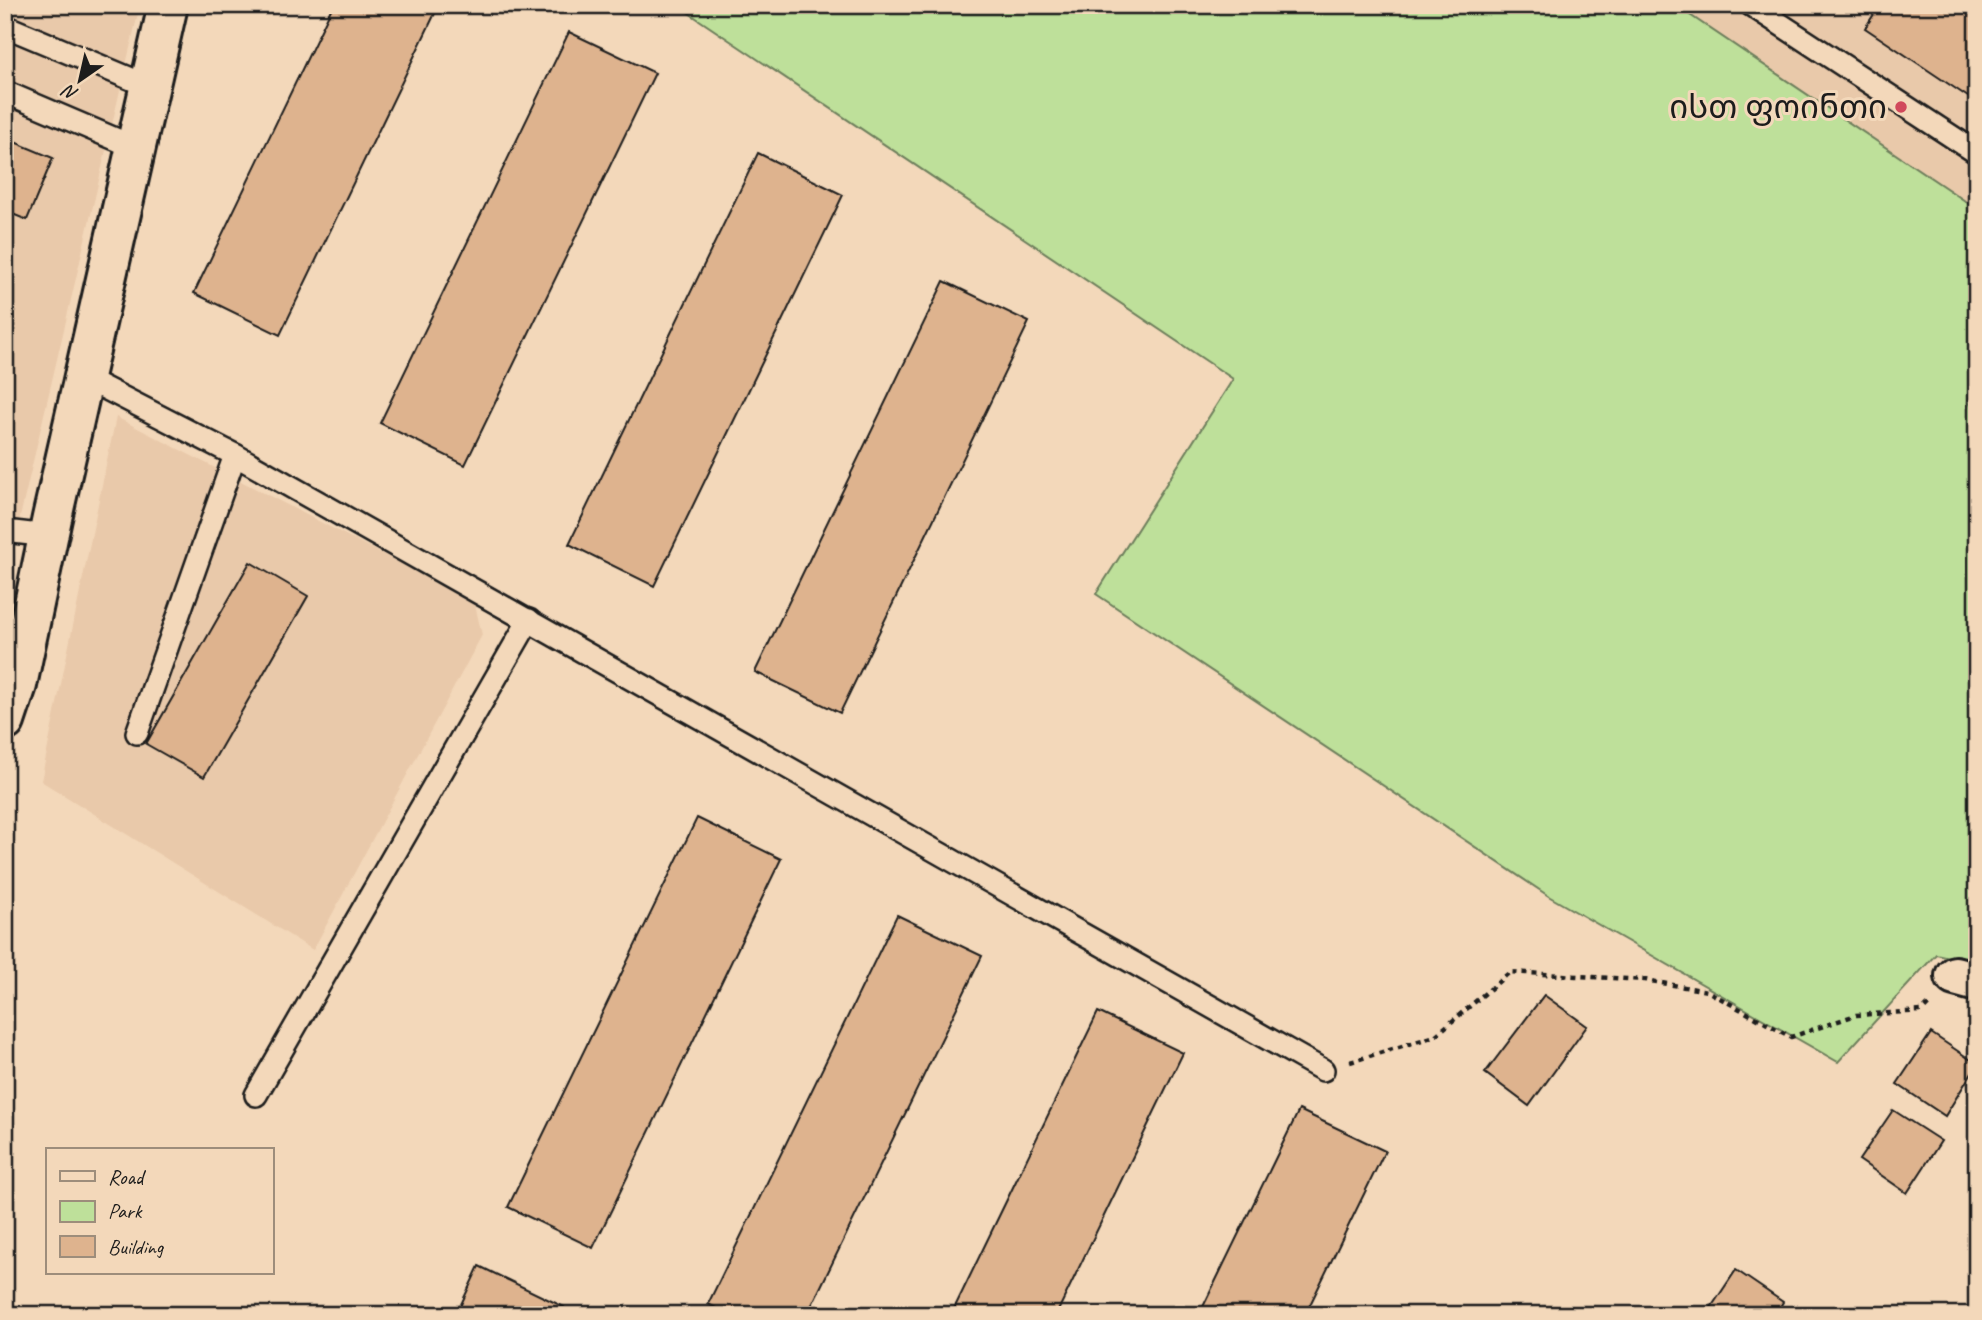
<svg xmlns="http://www.w3.org/2000/svg" width="1982" height="1320" font-family="Caveat,'Noto Sans Georgian',sans-serif">
  <rect width="100%" height="100%" fill="#f3d8ba"/>
  <filter id="ink" filterUnits="userSpaceOnUse"><feTurbulence type="fractalNoise" baseFrequency=".0143" numOctaves="2"/><feDisplacementMap in="SourceGraphic" scale="14" xChannelSelector="R" yChannelSelector="G"/><feConvolveMatrix kernelMatrix="1 2 1 2 8 2 1 2 1" color-interpolation-filters="sRGB"/></filter>
  <g filter="url(#ink)">
    <g fill="#e9c9aa">
      <path d="M5,5H140L5,581Z"/>
      <path d="M1675,5H1977V209Z"/>
      <path d="M1977,300V417L1969,402Z"/>
      <path d="M116,417L474,601L482,635L313,950L41,781Z"/>
    </g>
    <path fill="#bee09a" stroke="#6d7e5b" stroke-width="2" d="M677,5H1675L1977,209V300L1969,402L1977,417V963L1936,954L1838,1062L1550,897L1096,594L1233,379Z"/>
    <g fill="#deb38e" stroke="#1c1c1c" stroke-width="2">
      <path d="M333,5H439L280,335L194,293Z"/>
      <path d="M1880,5H1977V103L1865,28Z"/>
      <path d="M569,32L655,73L465,465L380,423Z"/>
      <path d="M5,138L53,158L27,220L5,211Z"/>
      <path d="M758,153L843,195L654,586L569,544Z"/>
      <path d="M944,281L1029,322L840,713L755,672Z"/>
      <path d="M250,562L308,596L204,777L146,744Z"/>
      <path d="M697,818L781,859L593,1248L508,1207Z"/>
      <path d="M897,915L982,956L807,1315H730L708,1304Z"/>
      <path d="M1544,995L1587,1026L1529,1106L1485,1073Z"/>
      <path d="M1098,1012L1183,1053L1056,1315H951Z"/>
      <path d="M1931,1033L1977,1064L1945,1116L1897,1084Z"/>
      <path d="M1299,1110L1385,1151L1305,1315H1199Z"/>
      <path d="M1893,1110L1941,1141L1907,1193L1859,1160Z"/>
      <path d="M479,1266L564,1307L560,1315H456Z"/>
      <path d="M1736,1270L1783,1302L1775,1315H1706Z"/>
    </g>
    <g fill="none" stroke-linecap="round" stroke-linejoin="round">
      <g stroke="#1c1c1c" stroke-width="26">
        <g id="lane">
          <path d="M1751,5L1977,153"/>
          <path d="M5,26L148,86"/>
          <path d="M5,92L134,147"/>
          <path d="M83,377L235,455L1323,1070"/>
          <path d="M5,531L48,536"/>
          <path d="M137,733L235,455"/>
          <path d="M256,1095L529,620"/>
        </g>
      </g>
      <g stroke="#1c1c1c" stroke-width="44">
        <path id="street" d="M1955,976L1977,982"/>
      </g>
      <g stroke="#1c1c1c" stroke-width="44">
        <path id="secondary" d="M5,721L17,685L52,518L168,5"/>
      </g>
      <path stroke="#1c1c1c" stroke-width="4.5" stroke-dasharray="5 5" stroke-linecap="butt" d="M1350,1062L1435,1036L1510,972L1645,980L1707,991L1791,1037L1856,1015L1922,1011L1931,1002"/>
      <use href="#lane" stroke="#f3d8ba" stroke-width="21"/>
      <use href="#street" stroke="#f3d8ba" stroke-width="38"/>
      <use href="#secondary" stroke="#f3d8ba" stroke-width="38"/>
    </g>
  </g>
  <circle fill="#d1495b" stroke="#f3d8ba" stroke-width="2.5" cx="1901" cy="107" r="7"/>
  <g text-anchor="middle" dominant-baseline="central" stroke-width="6" stroke-linejoin="round" paint-order="stroke">
    <g font-size="33" fill="#1c1c1c" stroke="#f3d8ba" text-anchor="end">
      <text x="1887" y="107">ისთ ფოინთი</text>
    </g>
  </g>
  <rect width="1982" height="1320" fill="none" stroke="#f3d8ba" stroke-width="28"/>
  <rect x="14" y="14" width="1954" height="1292" fill="none" stroke="#1c1c1c" stroke-width="2.5" filter="url(#ink)"/>
  <rect x="46" y="1148" width="228" height="126" fill="#f3d8ba" stroke="#9d8d7b" stroke-width="2"/>
  <rect x="60" y="1171" width="35" height="10" fill="#f3d8ba" stroke="#9d8d7b" stroke-width="2"/>
  <text x="108" y="1184" font-size="21" fill="#1c1c1c">Road</text>
  <rect x="60" y="1201" width="35" height="21" fill="#bee09a" stroke="#9d8d7b" stroke-width="2"/>
  <text x="108" y="1218" font-size="21" fill="#1c1c1c">Park</text>
  <rect x="60" y="1236" width="35" height="21" fill="#deb38e" stroke="#9d8d7b" stroke-width="2"/>
  <text x="108" y="1254" font-size="21" fill="#1c1c1c">Building</text>
  <g transform="translate(80 80) rotate(214)" stroke="#f3d8ba" stroke-width="5" paint-order="stroke">
  <path d="M0-5L12 26L0 18L-12 26Z" fill="#1c1c1c"/>
  <text y="-10" font-size="19" font-weight="bold" text-anchor="middle" fill="#1c1c1c">N</text>
  </g>
</svg>
